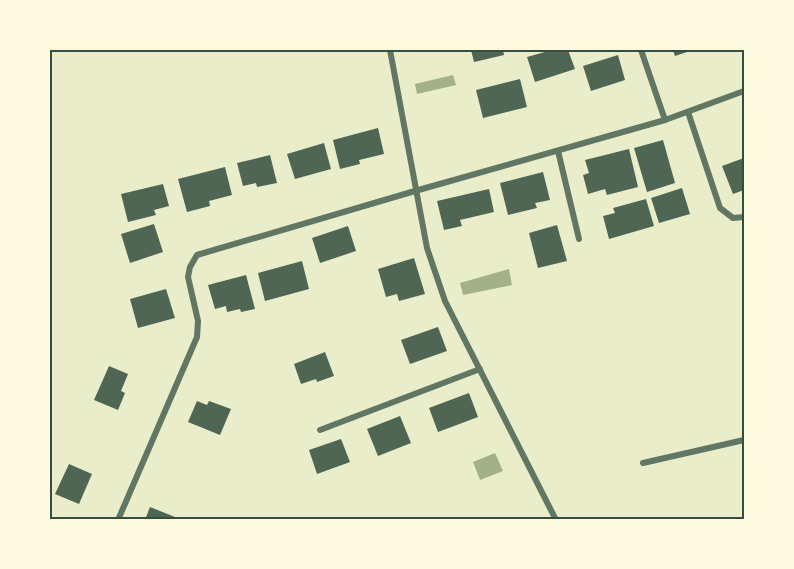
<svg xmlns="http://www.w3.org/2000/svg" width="794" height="569" font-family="'DM Sans',sans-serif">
  <rect width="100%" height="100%" fill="#e9edc9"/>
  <g fill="#a3b18a">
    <path d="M453,75L456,85L417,94L415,84Z"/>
    <path d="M509,269L512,285L463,295L460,283Z"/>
    <path d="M495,453L503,471L480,480L473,462Z"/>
  </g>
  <g fill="#4f6655">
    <path d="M471,50H503L504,55L474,62Z"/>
    <path d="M552,50H568L575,69L535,82L527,57Z"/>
    <path d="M673,50H693L675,56Z"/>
    <path d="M618,55L625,80L591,91L583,66Z"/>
    <path d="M520,79L527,107L483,118L476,90Z"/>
    <path d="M378,128L384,154L359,160L360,164L340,169L333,140Z"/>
    <path d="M663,140L675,183L647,192L634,148Z"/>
    <path d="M324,143L331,169L295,179L287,154Z"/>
    <path d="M629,149L638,187L607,195L605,189L588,194L583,175L589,173L585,160Z"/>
    <path d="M270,155L277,183L257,187L256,183L243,186L237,163Z"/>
    <path d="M744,158V190L733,194L722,166Z"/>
    <path d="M225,167L232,195L209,201L210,206L187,212L178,179Z"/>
    <path d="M543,172L550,200L535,203L537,208L508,215L500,183Z"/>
    <path d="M163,184L169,206L154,210L156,215L128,222L121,194Z"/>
    <path d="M682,188L690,214L659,223L651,198Z"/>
    <path d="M489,189L494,212L460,220L462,226L444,230L437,201Z"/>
    <path d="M646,199L654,226L609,239L603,216L615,213L613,208Z"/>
    <path d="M154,224L163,252L130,263L121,234Z"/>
    <path d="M557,225L567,261L538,268L529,233Z"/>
    <path d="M348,226L356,251L320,263L312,238Z"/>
    <path d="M414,258L425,294L399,301L397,294L386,297L378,269Z"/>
    <path d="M302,261L309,289L265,301L258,273Z"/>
    <path d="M246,275L255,309L241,312L240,309L227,312L226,306L215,309L208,285Z"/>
    <path d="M166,289L175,318L138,328L130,299Z"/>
    <path d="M438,327L447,351L410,364L401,340Z"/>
    <path d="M325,352L334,376L317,382L316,379L301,384L294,364Z"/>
    <path d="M109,366L128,374L121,391L125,393L118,410L94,400Z"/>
    <path d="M469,393L478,417L438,432L429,408Z"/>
    <path d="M197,401L207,405L209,401L231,409L220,435L188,422Z"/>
    <path d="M400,416L411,443L378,456L367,429Z"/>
    <path d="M341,439L350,462L317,474L309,450Z"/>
    <path d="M69,464L92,474L79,504L55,494Z"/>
    <path d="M150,507L180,519V520H145Z"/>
  </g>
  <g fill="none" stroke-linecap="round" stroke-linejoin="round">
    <g stroke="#617663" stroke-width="6">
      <path d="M390,50L427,248L445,301L556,520"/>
      <path d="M641,50L665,120"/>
      <path d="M688,112L720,208L733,218L744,217"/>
      <path d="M558,151L579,239"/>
      <path d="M320,430L480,369"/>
      <path d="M643,463L744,440"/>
      <path d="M118,520L197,337L198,321L188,277L190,267L197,255L415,191L665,120L744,91"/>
    </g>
  </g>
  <rect width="794" height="569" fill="none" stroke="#fefae0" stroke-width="102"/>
  <rect x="51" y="51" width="692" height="467" fill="none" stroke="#344e41" stroke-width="2"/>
</svg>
